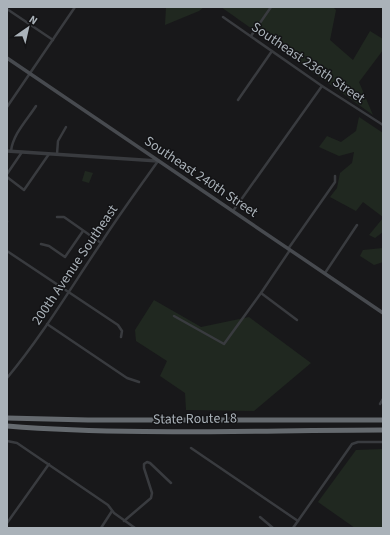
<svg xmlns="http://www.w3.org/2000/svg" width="390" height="535" font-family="'Source Sans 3',sans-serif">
  <rect width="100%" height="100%" fill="#18181a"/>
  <g fill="#202820">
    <path d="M166,7H204L199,11L165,25Z"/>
    <path d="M221,7H333L336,10L330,40L353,60L370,31L383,39V50L359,82L373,115Z"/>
    <path d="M359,117L383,133V217L363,202L356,211L330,197L337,188L340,173L352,163L354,152L339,156L319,147L327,136L341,142L356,131Z"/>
    <path d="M85,171L93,173L89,183L82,181Z"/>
    <path d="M383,218V232L375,238L369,235Z"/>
    <path d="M383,248V262L374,265L360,256L363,250Z"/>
    <path d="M154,300L201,327L249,317L311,363L254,411L186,410L185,393L160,376L167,361L136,341L135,330Z"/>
    <path d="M383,449V528H355L318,502L356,450Z"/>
  </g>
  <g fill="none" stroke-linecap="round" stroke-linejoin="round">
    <g stroke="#393b3f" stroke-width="2.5">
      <path d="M7,9L53,40"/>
      <path d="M223,17L322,86L383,125"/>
      <path d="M251,36L271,7"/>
      <path d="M238,100L272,51"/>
      <path d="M7,107L75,7"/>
      <path d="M11,151C13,134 27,120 36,106"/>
      <path d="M57,154L58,141L66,127"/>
      <path d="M7,174L22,152"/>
      <path d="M7,177L24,190L49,154"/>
      <path d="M233,211L322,86"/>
      <path d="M57,217H64L101,243"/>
      <path d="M7,221V222"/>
      <path d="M41,244L49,246L65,257L83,231"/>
      <path d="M288,249L335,182V176"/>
      <path d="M7,251L118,325L122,331L121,337"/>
      <path d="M325,273L357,225"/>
      <path d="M261,293L297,320"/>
      <path d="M174,316L224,344L261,293L290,250"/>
      <path d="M47,324L127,378L139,382"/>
      <path d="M7,378C42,336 70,289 101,243C119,215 139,188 158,161"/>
      <path d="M380,404L383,399"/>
      <path d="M7,441L17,443L108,505L114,513L135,528"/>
      <path d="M191,448L298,521"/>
      <path d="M260,517L273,528"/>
      <path d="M124,521L151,498L152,493L144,468V464L147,462L150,463L171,483"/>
      <path d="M7,523L49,464"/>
      <path d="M101,528L112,511"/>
      <path d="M293,528L352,444L358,442H383"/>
    </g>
    <path stroke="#393b3f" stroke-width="3.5" d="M7,151L158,161"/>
    <path stroke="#474a4f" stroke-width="3.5" d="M7,58L383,313"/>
    <g stroke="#656a6f" stroke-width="5">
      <path d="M7,418L88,420H383"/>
      <path d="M7,426C132,436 258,430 383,430"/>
    </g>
  </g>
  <g text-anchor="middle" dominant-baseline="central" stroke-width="3" stroke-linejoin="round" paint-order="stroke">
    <g font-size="14" fill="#aab2b9" stroke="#131315">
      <text transform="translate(308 63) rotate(34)">Southeast 236th Street</text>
      <text transform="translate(201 177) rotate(34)">Southeast 240th Street</text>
      <text transform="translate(75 265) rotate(-56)">200th Avenue Southeast</text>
      <text transform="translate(195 419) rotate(-1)">State Route 18</text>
    </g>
  </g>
  <rect width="390" height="535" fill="none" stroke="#aab2b9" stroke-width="16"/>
  <g transform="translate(28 28) rotate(34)" stroke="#131315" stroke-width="3" paint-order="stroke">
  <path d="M0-3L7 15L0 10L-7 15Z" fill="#aab2b9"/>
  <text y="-6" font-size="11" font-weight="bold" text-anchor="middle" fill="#aab2b9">N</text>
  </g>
</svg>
